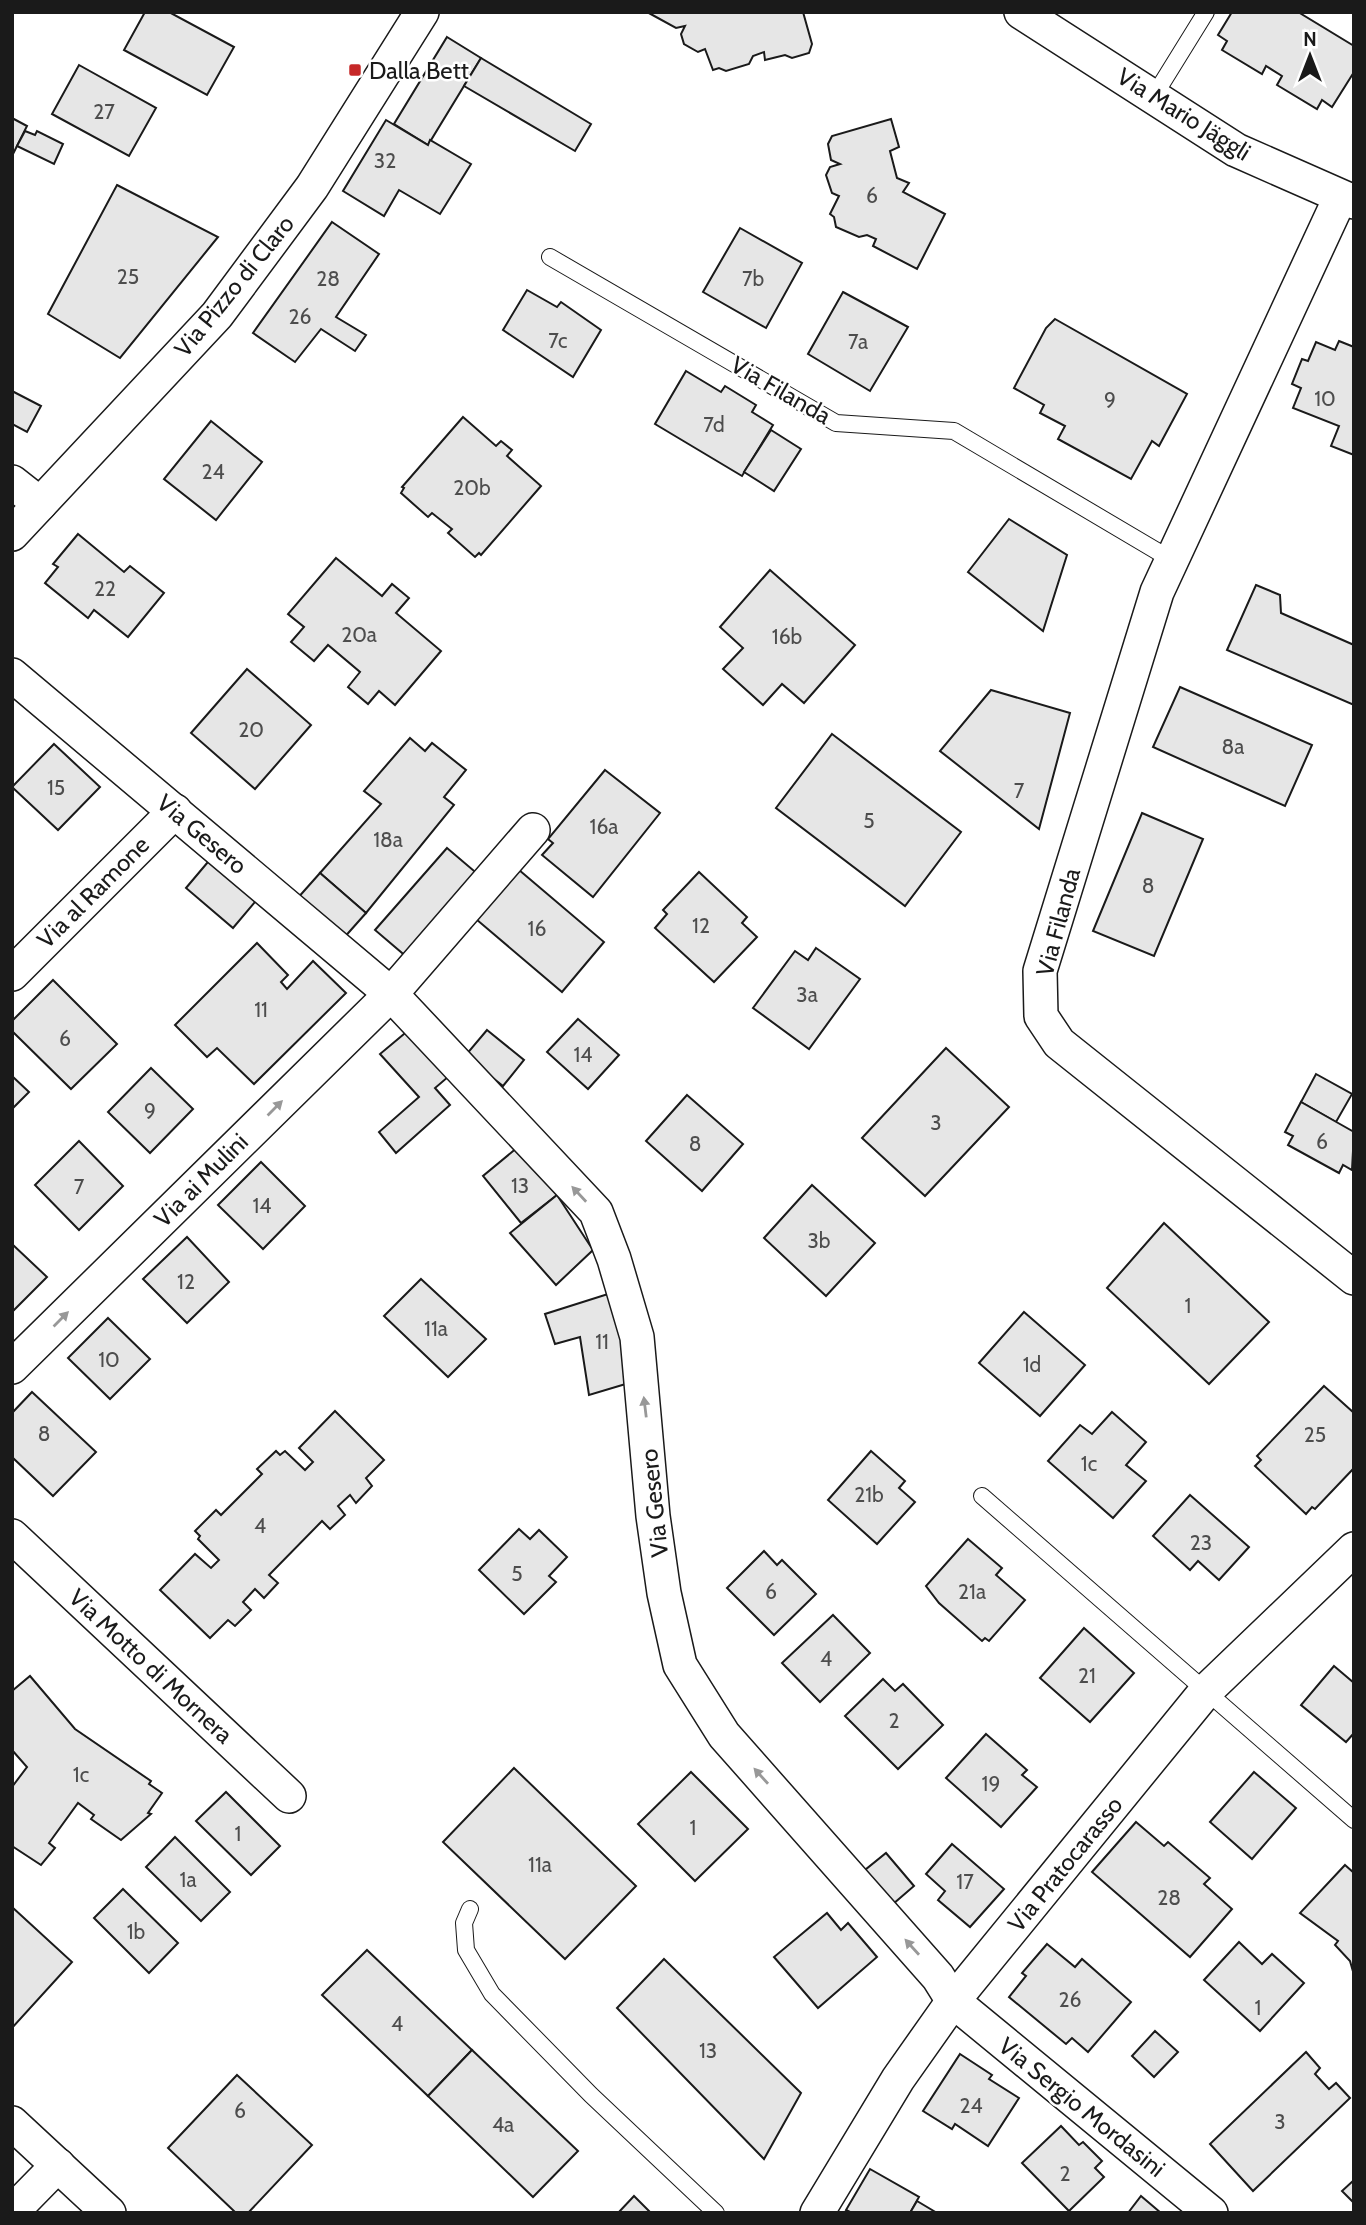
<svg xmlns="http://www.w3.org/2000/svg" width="1366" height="2225" font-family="Cabin,sans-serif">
  <rect width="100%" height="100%" fill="#fff"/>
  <g fill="#e6e6e6" stroke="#1a1a1a" stroke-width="2">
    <path d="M145,12H169L234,47L207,95L124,50Z"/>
    <path d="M647,12H803L812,44L809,53L792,58L785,55L765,60L764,52L753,56L749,64L726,71L719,68L713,70L705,49L698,52L684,44L681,34L685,26L676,28Z"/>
    <path d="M1232,12H1298L1354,46V72L1332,107L1322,100L1317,109L1277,85L1282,76L1266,66L1262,74L1222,50L1227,41L1218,35Z"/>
    <path d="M447,37L481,58L428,145L394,124Z"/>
    <path d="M481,58L591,124L575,151L464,86Z"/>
    <path d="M79,65L156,108L129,156L52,114Z"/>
    <path d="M12,118L27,126L12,156Z"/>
    <path d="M891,119L899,147L890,151L897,178L909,183L903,192L945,214L917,269L873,246L876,239L867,235L859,237L836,227L834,217L830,214L839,196L832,193L826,175L830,167L840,164L831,160L828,144L832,136Z"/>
    <path d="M386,120L428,145L430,140L471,164L440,214L399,190L384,216L343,191Z"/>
    <path d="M25,131L35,135L37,131L63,144L54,164L17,146Z"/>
    <path d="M117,185L218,237L120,358L48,314Z"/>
    <path d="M332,222L379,254L336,317L366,335L355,351L321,329L295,362L253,333Z"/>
    <path d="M740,228L802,263L766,328L703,292Z"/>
    <path d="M527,290L557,307L561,302L601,330L573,377L503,330Z"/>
    <path d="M843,292L908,327L870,391L808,354Z"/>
    <path d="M1055,319L1187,394L1159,446L1152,441L1131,479L1058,439L1065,426L1040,413L1044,405L1014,388L1046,328Z"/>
    <path d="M1339,341L1354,347V455L1331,446L1339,426L1293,408L1301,388L1292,384L1302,359L1308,361L1316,342L1335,350Z"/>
    <path d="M686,371L721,392L725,386L756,405L752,412L773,425L742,476L655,424Z"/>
    <path d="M12,391L41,406L27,432L12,424Z"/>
    <path d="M463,417L496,446L501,441L512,450L507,456L541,486L481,555L479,553L475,557L448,533L452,529L432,513L428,517L401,493L404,488L402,487Z"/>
    <path d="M211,421L262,462L216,520L164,479Z"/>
    <path d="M771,430L801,449L774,491L744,472Z"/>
    <path d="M1009,519L1067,555L1043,631L968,572Z"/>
    <path d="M78,534L124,572L130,566L164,593L128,637L94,610L88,618L45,583L58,567L53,564Z"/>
    <path d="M336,558L382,596L392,584L409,598L396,613L441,651L395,705L379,691L368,704L348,687L360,672L328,645L314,661L291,642L304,627L288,614Z"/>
    <path d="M770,570L855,645L804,703L782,684L763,705L723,669L743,648L720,627Z"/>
    <path d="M1256,585L1280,595L1281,613L1354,645V705L1227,650Z"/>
    <path d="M247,669L311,725L255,789L191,733Z"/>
    <path d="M1180,687L1312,745L1285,806L1153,747Z"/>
    <path d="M991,690L1070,713L1039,829L940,751Z"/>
    <path d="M832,734L961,832L905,906L776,808Z"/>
    <path d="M410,738L425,751L432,743L466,770L444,797L454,805L366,913L320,873L381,804L364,791Z"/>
    <path d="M54,744L100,787L58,830L12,787Z"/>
    <path d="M605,770L660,813L593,897L542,855L553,843L548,839Z"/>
    <path d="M1142,813L1203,839L1154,956L1093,931Z"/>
    <path d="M447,848L480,876L408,958L375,930Z"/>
    <path d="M213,856L260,896L233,928L186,888Z"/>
    <path d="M512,864L604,942L562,992L470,914Z"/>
    <path d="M699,872L747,917L742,923L757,937L714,982L655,928L667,914L663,910Z"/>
    <path d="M320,873L366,913L342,940L296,900Z"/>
    <path d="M257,943L288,975L281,982L287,989L313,961L346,993L254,1084L217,1048L207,1057L175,1025Z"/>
    <path d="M816,948L860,979L809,1049L753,1008L795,951L808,960Z"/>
    <path d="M53,980L117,1044L71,1089L12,1031V1021Z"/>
    <path d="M578,1019L619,1055L588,1089L547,1052Z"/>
    <path d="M416,1024L455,1071L435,1088L450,1105L396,1153L379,1132L419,1097L380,1054Z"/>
    <path d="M487,1030L524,1060L503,1086L465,1056Z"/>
    <path d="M946,1048L1009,1107L925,1196L862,1138Z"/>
    <path d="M151,1068L193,1109L150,1153L108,1112Z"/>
    <path d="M1316,1074L1352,1094L1336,1122L1301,1102Z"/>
    <path d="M12,1076L29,1092L12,1109Z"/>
    <path d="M687,1095L743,1144L702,1191L646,1141Z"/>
    <path d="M1301,1102L1354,1132L1352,1170L1343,1165L1339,1173L1288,1145L1293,1136L1285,1132Z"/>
    <path d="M79,1141L123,1186L79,1230L35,1185Z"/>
    <path d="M518,1147L557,1195L521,1223L483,1176Z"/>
    <path d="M261,1162L305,1206L263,1249L218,1205Z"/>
    <path d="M812,1185L875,1243L826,1296L764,1238Z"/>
    <path d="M557,1195L593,1250L556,1285L510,1233Z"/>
    <path d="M1164,1223L1269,1322L1209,1384L1107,1288Z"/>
    <path d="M187,1237L229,1282L187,1323L143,1279Z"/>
    <path d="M12,1244L47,1277L12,1312Z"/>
    <path d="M421,1279L486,1339L448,1377L384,1316Z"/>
    <path d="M608,1294L621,1330L629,1383L589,1395L580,1337L555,1344L545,1314Z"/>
    <path d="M1024,1312L1085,1365L1040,1416L979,1363Z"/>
    <path d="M108,1318L150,1359L110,1399L68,1358Z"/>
    <path d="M1324,1386L1354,1413V1468L1315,1509L1312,1507L1306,1514L1255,1466L1261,1460L1257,1456Z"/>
    <path d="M32,1392L96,1452L53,1496L12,1457V1413Z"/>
    <path d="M335,1411L384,1460L366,1478L372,1486L356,1503L350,1495L338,1506L345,1515L330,1529L322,1521L269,1575L278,1583L264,1598L255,1589L243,1602L251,1610L235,1626L228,1620L210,1638L160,1590L195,1554L211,1568L219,1560L198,1539L200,1536L195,1531L216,1510L221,1515L262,1474L257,1469L276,1451L280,1455L285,1451L305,1470L313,1462L299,1448Z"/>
    <path d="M1112,1412L1146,1442L1126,1465L1146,1481L1113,1518L1048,1461L1080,1425L1092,1434Z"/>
    <path d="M871,1451L905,1481L899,1488L915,1502L877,1544L828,1500Z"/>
    <path d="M1190,1495L1249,1547L1219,1580L1198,1561L1190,1570L1153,1536Z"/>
    <path d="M519,1529L530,1539L539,1530L567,1557L549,1576L556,1582L524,1614L479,1570Z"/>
    <path d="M968,1539L1002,1568L996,1575L1025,1600L989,1641L985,1638L982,1641L939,1603L926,1586Z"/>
    <path d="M764,1551L777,1565L782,1560L816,1594L774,1635L727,1588Z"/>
    <path d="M833,1615L870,1653L820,1702L782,1663Z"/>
    <path d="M1084,1628L1134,1673L1090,1722L1040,1678Z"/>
    <path d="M1334,1666L1354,1683V1733L1346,1742L1301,1705Z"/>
    <path d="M30,1676L75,1729L151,1781L149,1784L162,1793L148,1813L151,1814L121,1840L91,1819L94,1815L78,1803L49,1843L55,1848L41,1865L12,1846V1787L27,1767L12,1750V1691Z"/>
    <path d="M883,1679L895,1691L903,1684L943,1725L898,1769L845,1716Z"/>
    <path d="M986,1734L1027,1770L1022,1775L1037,1787L1001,1827L946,1778Z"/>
    <path d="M514,1768L636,1886L565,1959L443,1842Z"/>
    <path d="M691,1772L748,1829L695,1881L638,1824Z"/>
    <path d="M1254,1772L1296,1808L1252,1859L1210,1822Z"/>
    <path d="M226,1792L280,1846L251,1875L196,1821Z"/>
    <path d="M1136,1822L1164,1846L1168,1842L1210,1878L1204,1884L1232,1909L1190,1957L1092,1872Z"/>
    <path d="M175,1837L230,1892L201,1921L146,1867Z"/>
    <path d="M952,1844L1004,1889L970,1927L938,1900L945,1891L926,1874Z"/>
    <path d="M886,1853L914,1886L893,1904L865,1870Z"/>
    <path d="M1345,1865L1354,1873V1975L1350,1961L1335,1945L1338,1941L1300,1913Z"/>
    <path d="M123,1889L178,1943L149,1973L94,1918Z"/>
    <path d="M12,1907L72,1962L12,2028Z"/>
    <path d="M827,1913L841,1930L848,1923L877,1957L818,2008L774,1957Z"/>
    <path d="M1239,1942L1262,1964L1272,1954L1304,1983L1260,2031L1204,1980Z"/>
    <path d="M1047,1944L1075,1967L1082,1959L1131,2002L1088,2052L1072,2038L1066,2044L1009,1997L1026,1976L1022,1973Z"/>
    <path d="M367,1950L472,2050L428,2096L322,1995Z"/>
    <path d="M664,1959L801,2093L764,2159L617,2008Z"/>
    <path d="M1155,2031L1178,2052L1154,2077L1132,2056Z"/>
    <path d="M472,2050L578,2151L533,2197L428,2096Z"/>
    <path d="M1306,2052L1320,2068L1315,2074L1329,2089L1336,2083L1350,2098L1253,2191L1210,2144Z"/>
    <path d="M960,2054L992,2075L989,2079L1019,2098L988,2146L955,2124L952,2129L923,2111Z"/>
    <path d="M237,2075L312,2145L248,2213H236L168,2148Z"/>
    <path d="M1061,2126L1079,2145L1083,2142L1102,2161L1095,2168L1104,2177L1069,2211L1022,2163Z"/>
    <path d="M870,2169L919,2197L910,2213H852L846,2210Z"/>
    <path d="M1354,2180V2203L1342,2191Z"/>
    <path d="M634,2196L651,2213H618Z"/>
    <path d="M1141,2196L1161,2213H1128Z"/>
    <path d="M917,2201L937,2213H910Z"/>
  </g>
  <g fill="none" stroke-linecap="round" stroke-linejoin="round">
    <g stroke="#1a1a1a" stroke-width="18">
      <g id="service">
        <path d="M1154,96L1206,12"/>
        <path d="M550,257L836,423L954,431L1172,560"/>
        <path d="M982,1496L1354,1820"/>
        <path d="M470,1909L464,1923L466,1950L492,1994L591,2095L716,2213"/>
      </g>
    </g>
    <g stroke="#1a1a1a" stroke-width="36">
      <g id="minor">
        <path d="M1021,12L1236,150L1354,202"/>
        <path d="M1340,198L1157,592L1040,971L1041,1016L1059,1043L1354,1278"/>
        <path d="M12,482L40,504"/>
        <path d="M12,534L217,315L312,187L422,12"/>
        <path d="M12,675L391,994L596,1212L614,1259L637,1337L653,1516L664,1593L680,1665L724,1735L938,1977L953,2001L1211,2213"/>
        <path d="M12,974L175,811"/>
        <path d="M12,1367L391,994L533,830"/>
        <path d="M12,1536L289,1796"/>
        <path d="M12,2123L109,2213"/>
        <path d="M12,2212L58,2165"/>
        <path d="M817,2213L898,2079L953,2001L1206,1691L1354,1549"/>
      </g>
    </g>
    <use href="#service" stroke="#fff" stroke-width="16"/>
    <use href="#minor" stroke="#fff" stroke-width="33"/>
  </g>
  <defs><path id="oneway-solid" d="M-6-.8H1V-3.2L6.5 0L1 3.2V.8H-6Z" transform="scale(1.75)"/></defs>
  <g fill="#989898">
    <use href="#oneway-solid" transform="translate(275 1108) rotate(-45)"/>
    <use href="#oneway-solid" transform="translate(579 1194) rotate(-133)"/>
    <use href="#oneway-solid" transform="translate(61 1319) rotate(-45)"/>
    <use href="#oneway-solid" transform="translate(645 1407) rotate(-97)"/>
    <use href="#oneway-solid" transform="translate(761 1776) rotate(-132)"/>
    <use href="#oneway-solid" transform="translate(912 1947) rotate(-132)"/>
  </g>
  <rect fill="#c62828" stroke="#fff" stroke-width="2.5" x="348" y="63" width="14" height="14" rx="3.5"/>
  <g text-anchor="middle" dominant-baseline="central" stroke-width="5" stroke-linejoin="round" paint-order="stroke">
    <g font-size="21" fill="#4d4d4d">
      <text x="104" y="111">27</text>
      <text x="385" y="160">32</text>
      <text x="872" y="195">6</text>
      <text x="128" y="276">25</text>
      <text x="328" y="278">28</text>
      <text x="753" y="278">7b</text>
      <text x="300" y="316">26</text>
      <text x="558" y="340">7c</text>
      <text x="858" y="341">7a</text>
      <text x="1325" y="398">10</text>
      <text x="1110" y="399">9</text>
      <text x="714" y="424">7d</text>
      <text x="213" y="471">24</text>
      <text x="472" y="487">20b</text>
      <text x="105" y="588">22</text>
      <text x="359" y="634">20a</text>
      <text x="787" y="636">16b</text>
      <text x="251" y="729">20</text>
      <text x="1233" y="746">8a</text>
      <text x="56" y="787">15</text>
      <text x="1019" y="790">7</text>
      <text x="869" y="820">5</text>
      <text x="604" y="826">16a</text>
      <text x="388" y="839">18a</text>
      <text x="1148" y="885">8</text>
      <text x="701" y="925">12</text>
      <text x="537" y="928">16</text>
      <text x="807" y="994">3a</text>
      <text x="261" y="1009">11</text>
      <text x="65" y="1038">6</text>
      <text x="583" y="1054">14</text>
      <text x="150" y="1110">9</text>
      <text x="936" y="1122">3</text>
      <text x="1322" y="1141">6</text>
      <text x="695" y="1143">8</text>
      <text x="520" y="1185">13</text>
      <text x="79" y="1186">7</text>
      <text x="262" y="1205">14</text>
      <text x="819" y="1240">3b</text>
      <text x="186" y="1281">12</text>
      <text x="1188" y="1305">1</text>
      <text x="436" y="1328">11a</text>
      <text x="602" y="1341">11</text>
      <text x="109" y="1359">10</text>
      <text x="1032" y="1364">1d</text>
      <text x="44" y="1433">8</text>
      <text x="1315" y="1434">25</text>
      <text x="1089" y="1463">1c</text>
      <text x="869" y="1494">21b</text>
      <text x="260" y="1525">4</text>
      <text x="1201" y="1542">23</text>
      <text x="517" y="1573">5</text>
      <text x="771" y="1591">6</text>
      <text x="972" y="1591">21a</text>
      <text x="826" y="1658">4</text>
      <text x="1087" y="1675">21</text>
      <text x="894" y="1720">2</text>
      <text x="81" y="1774">1c</text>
      <text x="991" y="1783">19</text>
      <text x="693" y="1827">1</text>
      <text x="238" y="1833">1</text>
      <text x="540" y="1864">11a</text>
      <text x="188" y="1879">1a</text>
      <text x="965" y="1881">17</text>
      <text x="1169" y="1897">28</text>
      <text x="136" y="1931">1b</text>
      <text x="1070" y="1999">26</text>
      <text x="1258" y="2007">1</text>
      <text x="397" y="2023">4</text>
      <text x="708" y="2050">13</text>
      <text x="971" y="2105">24</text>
      <text x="240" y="2110">6</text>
      <text x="1280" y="2121">3</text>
      <text x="503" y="2124">4a</text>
      <text x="1065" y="2173">2</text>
    </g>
    <g font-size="24" fill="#1a1a1a" stroke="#fff" text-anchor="start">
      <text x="369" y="70">Dalla Bett</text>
    </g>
    <g font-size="24" fill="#1a1a1a" stroke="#fff">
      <text transform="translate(1184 114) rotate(32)">Via Mario Jäggli</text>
      <text transform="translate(234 286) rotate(-51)">Via Pizzo di Claro</text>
      <text transform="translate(781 390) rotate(30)">Via Filanda</text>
      <text transform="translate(202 834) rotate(40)">Via Gesero</text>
      <text transform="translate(93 892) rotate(-45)">Via al Ramone</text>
      <text transform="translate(1058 922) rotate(-75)">Via Filanda</text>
      <text transform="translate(201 1180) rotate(-45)">Via ai Mulini</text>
      <text transform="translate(654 1503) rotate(-96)">Via Gesero</text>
      <text transform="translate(151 1666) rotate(43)">Via Motto di Mornera</text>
      <text transform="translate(1065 1864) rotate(-51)">Via Pratocarasso</text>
      <text transform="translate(1082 2107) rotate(39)">Via Sergio Mordasini</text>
    </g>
  </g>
  <rect width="1366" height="2225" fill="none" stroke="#1a1a1a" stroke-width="28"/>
  <g transform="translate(1310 56)" stroke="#ffffff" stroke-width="5" paint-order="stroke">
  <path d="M0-5L12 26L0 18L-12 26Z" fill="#1a1a1a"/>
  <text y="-10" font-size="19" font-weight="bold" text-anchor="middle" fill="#1a1a1a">N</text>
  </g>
</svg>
